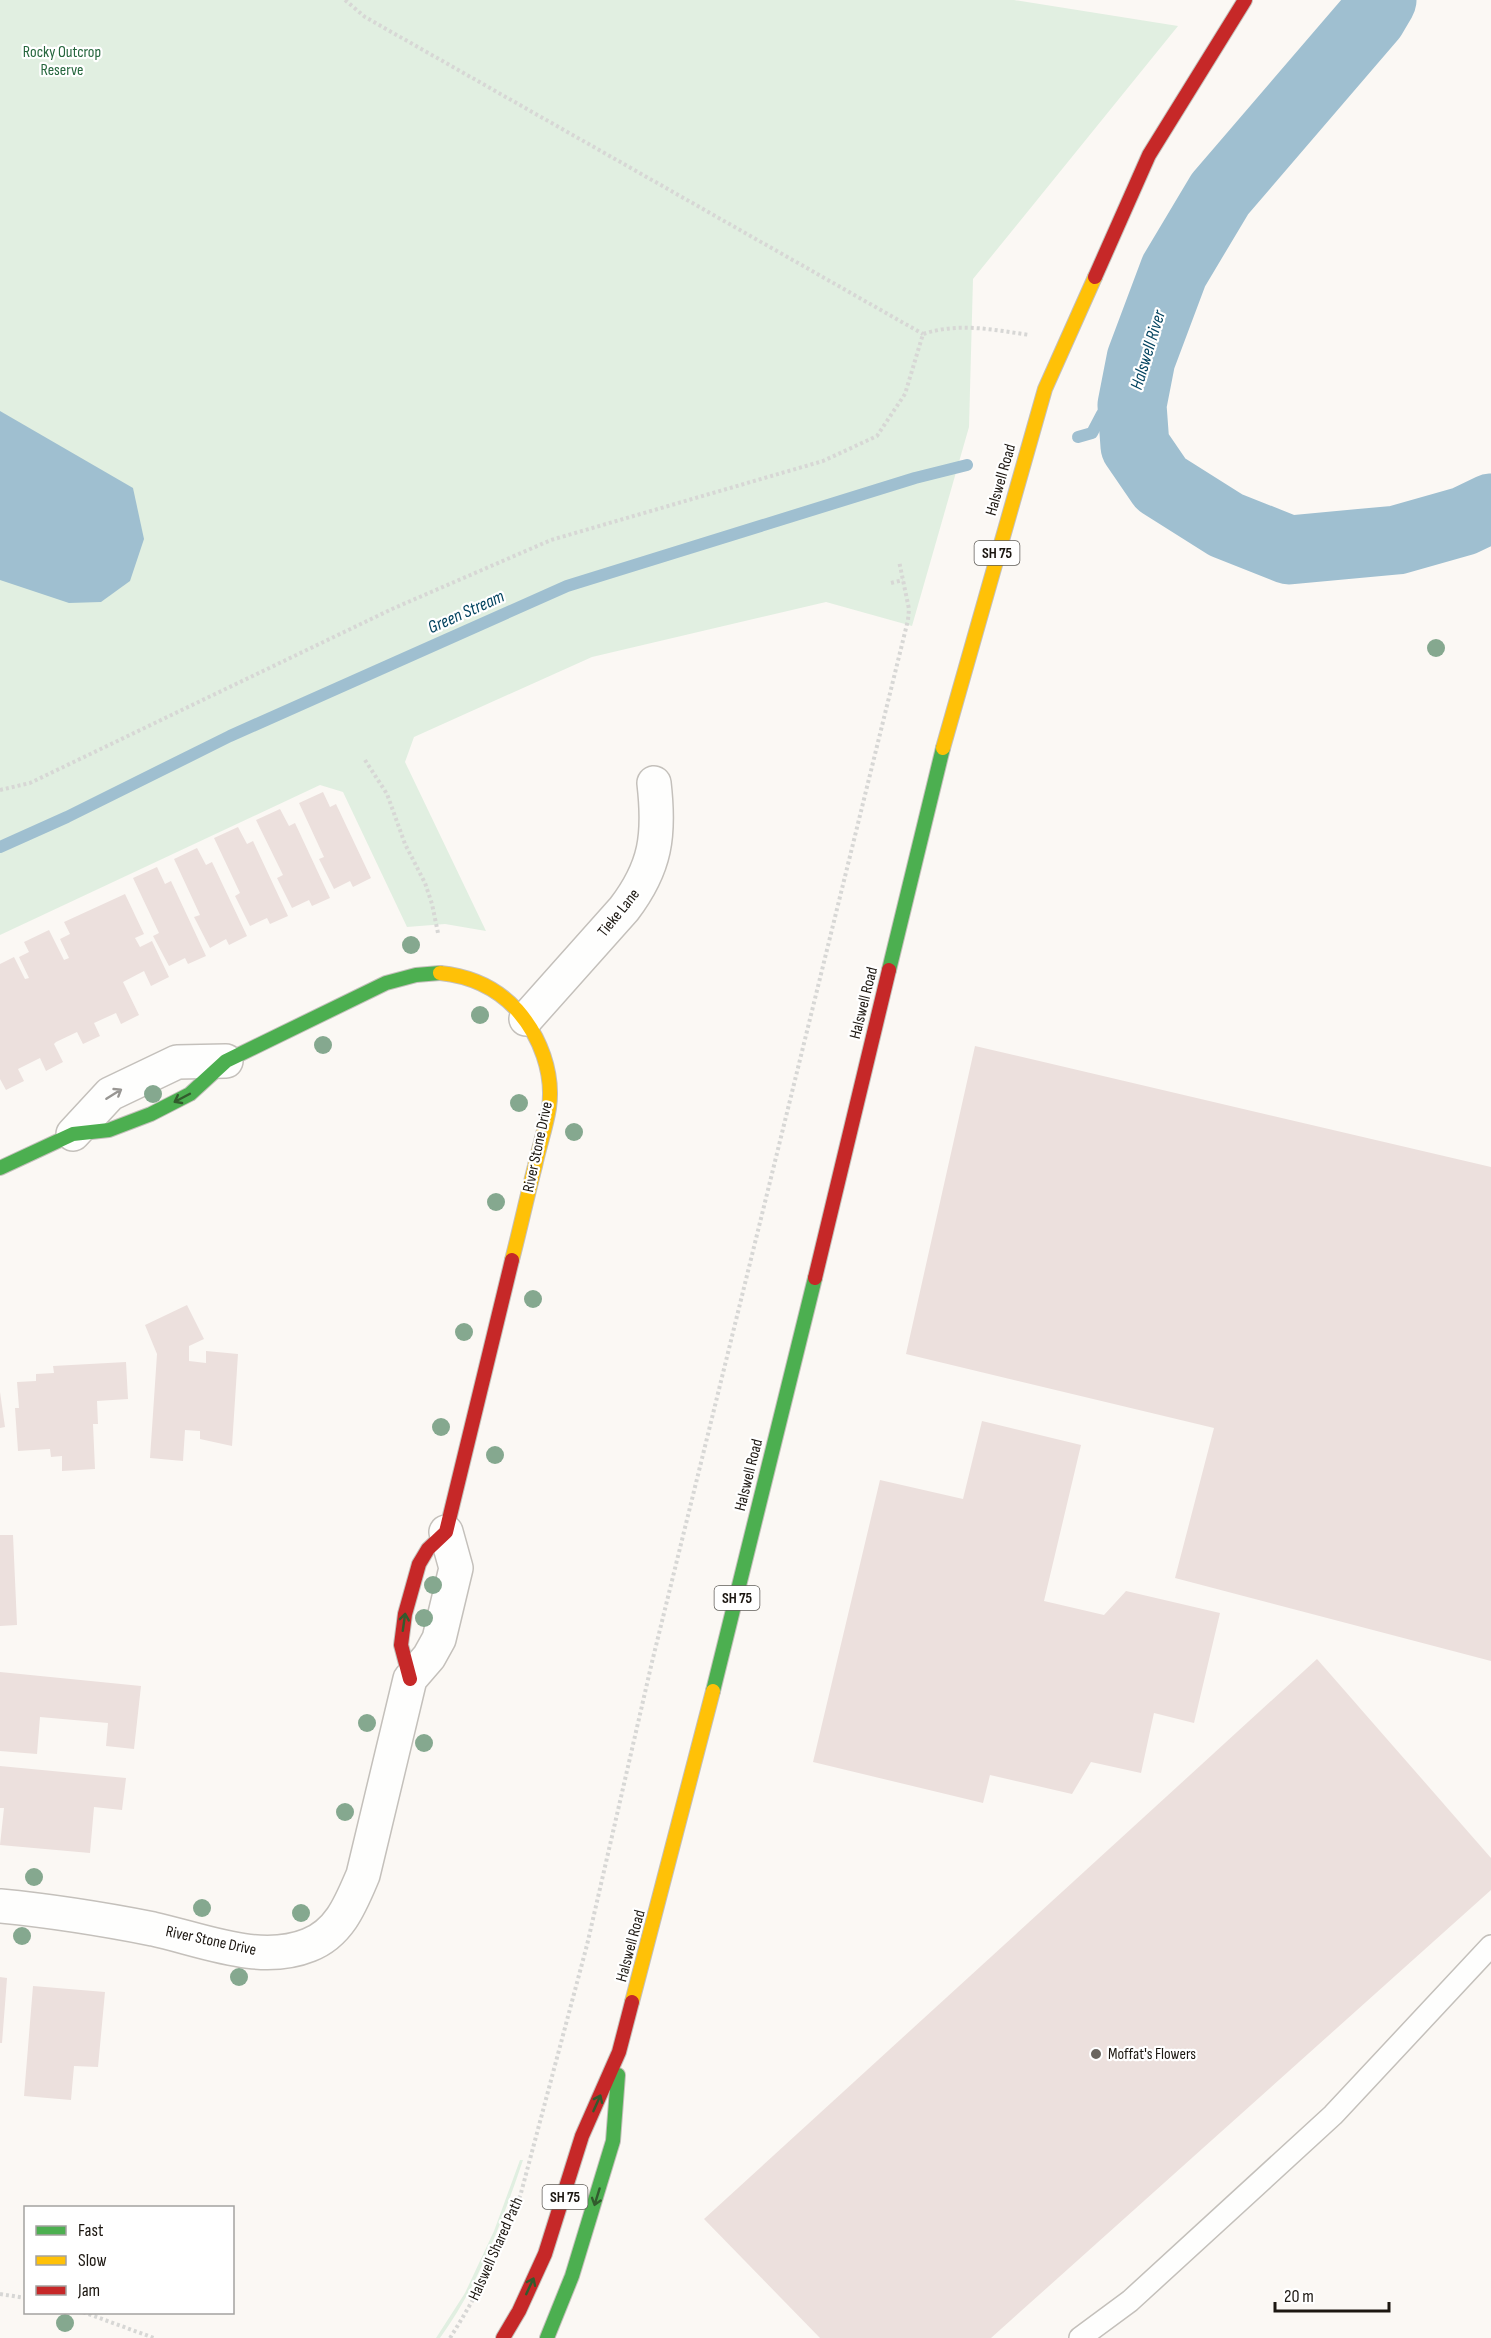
<svg xmlns="http://www.w3.org/2000/svg" width="1491" height="2338" font-family="'Sofia Sans Condensed',sans-serif">
  <rect width="100%" height="100%" fill="#fbf8f4"/>
  <g fill="#e1efe1">
    <path d="M0,0H1014L1178,26L973,279L969,427L912,626L826,602L592,657L414,737L405,762L486,931L445,924L407,927L343,792L320,785L0,935Z"/>
    <path d="M520,2160H523C502,2222 479,2284 440,2338H436L465,2293L494,2231Z"/>
  </g>
  <path fill="#9fbfd0" d="M0,411L133,488L144,539L130,581L101,602L69,603L0,580Z"/>
  <g fill="none" stroke-linecap="round" stroke-linejoin="round">
    <g stroke="#9fbfd0" stroke-width="12">
      <path d="M1078,437L1092,433L1102,414L1132,405"/>
      <path d="M0,847L67,817L230,736L567,586L915,478L967,465"/>
    </g>
    <path stroke="#9fbfd0" stroke-width="69" d="M1382,0L1372,17L1220,194L1174,271L1141,359L1132,405L1135,446L1161,484L1226,525L1289,550L1397,540L1464,521L1491,508"/>
  </g>
  <g fill="#ece0dd">
    <path d="M323,792L330,807L336,804L371,878L353,887L350,881L334,889L319,859L324,857L299,803Z"/>
    <path d="M280,809L289,826L295,823L330,898L312,906L309,900L292,908L277,878L283,875L256,820Z"/>
    <path d="M238,827L247,844L253,841L288,916L270,924L267,918L250,926L235,896L240,893L214,838Z"/>
    <path d="M197,848L206,865L212,862L247,936L229,945L226,939L210,948L194,917L200,915L174,859Z"/>
    <path d="M157,867L165,884L171,881L206,956L188,964L185,958L169,966L153,936L159,933L133,878Z"/>
    <path d="M125,894L144,934L135,938L140,947L152,941L169,977L151,986L144,971L123,982L139,1015L121,1024L116,1013L94,1023L100,1036L83,1044L77,1032L56,1042L54,1044L63,1062L46,1071L40,1058L18,1069L24,1081L6,1090L0,1079V964L14,957L25,979L29,978L19,957L29,952L24,942L49,930L64,960L69,958L60,939L70,934L64,922Z"/>
    <path d="M975,1046L1491,1167V1661L1175,1578L1214,1428L906,1354Z"/>
    <path d="M187,1305L204,1339L189,1346V1361L206,1363V1351L238,1354L232,1446L200,1439V1431L185,1430L183,1461L150,1458L157,1354L145,1325Z"/>
    <path d="M126,1362L128,1399L97,1401L98,1424H93L95,1469L62,1471V1456L51,1457L50,1449L18,1451L15,1408H19L17,1382L36,1381V1374L54,1373L53,1366Z"/>
    <path d="M0,1392L5,1427L0,1428Z"/>
    <path d="M982,1421L1081,1445L1044,1601L1104,1615L1126,1591L1220,1613L1194,1723L1154,1713L1141,1773L1091,1762L1072,1794L990,1775L983,1803L813,1762L880,1480L963,1499Z"/>
    <path d="M0,1535H13L17,1625L0,1626Z"/>
    <path d="M1317,1659L1491,1858V1890L991,2338H820L704,2219Z"/>
    <path d="M0,1672L141,1686L134,1749L106,1746L108,1723L40,1717L37,1754L0,1751Z"/>
    <path d="M0,1766L126,1778L122,1810L94,1807L90,1853L0,1845L4,1808H0Z"/>
    <path d="M0,1977L7,1978L2,2043H0Z"/>
    <path d="M33,1986L105,1992L98,2067L74,2066L71,2100L24,2096Z"/>
  </g>
  <g fill="none" stroke-linecap="round" stroke-linejoin="round">
    <g stroke="#c4c0bb" stroke-width="24">
      <path id="lane" d="M1080,2338L1130,2301L1333,2115L1491,1946"/>
    </g>
    <g stroke="#c4c0bb" stroke-width="36">
      <g id="street">
        <path d="M526,1019L624,909C656,867 660,835 654,783"/>
        <path d="M73,1134L110,1094L177,1062L226,1061"/>
        <path d="M0,1906C52,1911 102,1919 153,1929C203,1940 260,1965 309,1945C340,1933 351,1903 363,1875L410,1679L429,1657L439,1639L456,1568L446,1532"/>
      </g>
    </g>
    <g stroke="#c4c0bb" stroke-width="16">
      <g id="fast">
        <path d="M889,970L943,748"/>
        <path d="M0,1168L73,1134L109,1130L151,1114L190,1094L226,1061L386,983L416,975L440,973"/>
        <path d="M713,1691L815,1278"/>
        <path d="M547,2338L572,2276L613,2141L618,2075"/>
      </g>
    </g>
    <g stroke="#c4c0bb" stroke-width="16">
      <g id="slow">
        <path d="M943,748L1045,389L1095,277"/>
        <path d="M440,973C470,976 496,987 517,1010C540,1036 554,1073 549,1108C546,1127 539,1147 535,1166C527,1197 520,1229 512,1260"/>
        <path d="M632,2002L713,1691"/>
      </g>
    </g>
    <g stroke="#c4c0bb" stroke-width="16">
      <g id="jam">
        <path d="M1095,277L1149,155L1245,0"/>
        <path d="M815,1278L889,970"/>
        <path d="M410,1679L401,1645L405,1614L419,1564L428,1549L446,1532L512,1260"/>
        <path d="M503,2338L519,2311L545,2254L582,2136L619,2052L632,2002"/>
      </g>
    </g>
    <g stroke="#d7d7d5" stroke-width="4" stroke-dasharray="3 3" stroke-linecap="butt">
      <path d="M345,0L365,17L923,334"/>
      <path d="M891,583L903,580"/>
      <path d="M365,760L387,794L405,844L425,883L432,904L438,933"/>
      <path d="M0,790L30,783L392,609L551,540L823,461L877,436L905,394L923,334C959,322 994,330 1030,335"/>
      <path d="M0,2294L26,2298"/>
      <path d="M83,2312L154,2338"/>
      <path d="M450,2338C479,2292 503,2245 521,2193L587,1945L652,1662L908,620L909,609L899,561"/>
    </g>
    <use href="#lane" stroke="#fefefd" stroke-width="21"/>
    <use href="#street" stroke="#fefefd" stroke-width="33"/>
    <use href="#fast" stroke="#4caf50" stroke-width="14"/>
    <use href="#slow" stroke="#ffc107" stroke-width="14"/>
    <use href="#jam" stroke="#c62828" stroke-width="14"/>
  </g>
  <g fill="#85a88f">
    <circle cx="1436" cy="648" r="9"/>
    <circle cx="411" cy="945" r="9"/>
    <circle cx="480" cy="1015" r="9"/>
    <circle cx="323" cy="1045" r="9"/>
    <circle cx="153" cy="1094" r="9"/>
    <circle cx="519" cy="1103" r="9"/>
    <circle cx="574" cy="1132" r="9"/>
    <circle cx="496" cy="1202" r="9"/>
    <circle cx="533" cy="1299" r="9"/>
    <circle cx="464" cy="1332" r="9"/>
    <circle cx="441" cy="1427" r="9"/>
    <circle cx="495" cy="1455" r="9"/>
    <circle cx="433" cy="1585" r="9"/>
    <circle cx="424" cy="1618" r="9"/>
    <circle cx="367" cy="1723" r="9"/>
    <circle cx="424" cy="1743" r="9"/>
    <circle cx="345" cy="1812" r="9"/>
    <circle cx="34" cy="1877" r="9"/>
    <circle cx="202" cy="1908" r="9"/>
    <circle cx="301" cy="1913" r="9"/>
    <circle cx="22" cy="1936" r="9"/>
    <circle cx="239" cy="1977" r="9"/>
    <circle cx="65" cy="2323" r="9"/>
  </g>
  <defs><path id="oneway-shaft" d="M-6 0H5M1.5-3L5.5 0L1.5 3" fill="none" stroke-width="1.6" stroke-linecap="round" stroke-linejoin="round" transform="scale(1.5)"/></defs>
  <use stroke="#989693" href="#oneway-shaft" transform="translate(114 1094) rotate(-32)"/>
  <g stroke="#325b2d">
    <use href="#oneway-shaft" transform="translate(182 1098) rotate(152)"/>
    <use href="#oneway-shaft" transform="translate(404 1622) rotate(-82)"/>
    <use href="#oneway-shaft" transform="translate(597 2103) rotate(-66)"/>
    <use href="#oneway-shaft" transform="translate(597 2197) rotate(107)"/>
    <use href="#oneway-shaft" transform="translate(530 2286) rotate(-65)"/>
  </g>
  <circle fill="#6a6660" stroke="#fff" stroke-width="2" cx="1096" cy="2054" r="6"/>
  <g text-anchor="middle" dominant-baseline="central" stroke-width="4.5" stroke-linejoin="round" paint-order="stroke">
    <g fill="#fff" stroke="#605d58" stroke-width="1.5">
      <rect x="974.5" y="541" width="45" height="24" rx="4.5"/>
      <rect x="714.5" y="1586" width="45" height="24" rx="4.5"/>
      <rect x="542.5" y="2185" width="45" height="24" rx="4.5"/>
    </g>
    <g font-size="15" font-weight="bold" fill="#1c1711">
      <text x="997" y="553">SH 75</text>
      <text x="737" y="1598">SH 75</text>
      <text x="565" y="2197">SH 75</text>
    </g>
    <g font-size="16" fill="#25663d" stroke="#fff">
      <text x="62" y="52">Rocky Outcrop<tspan x="62" dy="18">Reserve</tspan></text>
    </g>
    <g font-size="16" fill="#1c1711" stroke="#fff">
      <text transform="translate(1001 480) rotate(-74)">Halswell Road</text>
      <text transform="translate(619 913) rotate(-51)">Tieke Lane</text>
      <text transform="translate(864 1003) rotate(-76)">Halswell Road</text>
      <text transform="translate(538 1147) rotate(-78)">River Stone Drive</text>
      <text transform="translate(749 1475) rotate(-76)">Halswell Road</text>
      <text transform="translate(211 1941) rotate(12)">River Stone Drive</text>
      <text transform="translate(631 1946) rotate(-75)">Halswell Road</text>
      <text transform="translate(496 2249) rotate(-66)">Halswell Shared Path</text>
    </g>
    <g font-size="16" fill="#1c1711" stroke="#fff" text-anchor="start">
      <text x="1108" y="2054">Moffat's Flowers</text>
    </g>
    <g font-size="18" font-style="italic" fill="#044460" stroke="#fff">
      <text transform="translate(1148 350) rotate(-73)">Halswell River</text>
      <text transform="translate(466 612) rotate(-24)">Green Stream</text>
    </g>
  </g>
  <rect x="24" y="2206" width="210" height="108" fill="#ffffff" stroke="#a4a2a0" stroke-width="1.5"/>
  <rect x="36" y="2226" width="30" height="9" fill="#4caf50" stroke="#a4a2a0" stroke-width="1.5"/>
  <text x="78" y="2236" font-size="18" fill="#1c1711">Fast</text>
  <rect x="36" y="2256" width="30" height="9" fill="#ffc107" stroke="#a4a2a0" stroke-width="1.5"/>
  <text x="78" y="2266" font-size="18" fill="#1c1711">Slow</text>
  <rect x="36" y="2286" width="30" height="9" fill="#c62828" stroke="#a4a2a0" stroke-width="1.5"/>
  <text x="78" y="2296" font-size="18" fill="#1c1711">Jam</text>
  <path d="M1275 2302v9h114v-9" fill="none" stroke="#1c1711" stroke-width="3"/>
  <text x="1284" y="2302" font-size="18" fill="#1c1711" stroke="#ffffff" stroke-width="4.5" paint-order="stroke">20 m</text>
</svg>
